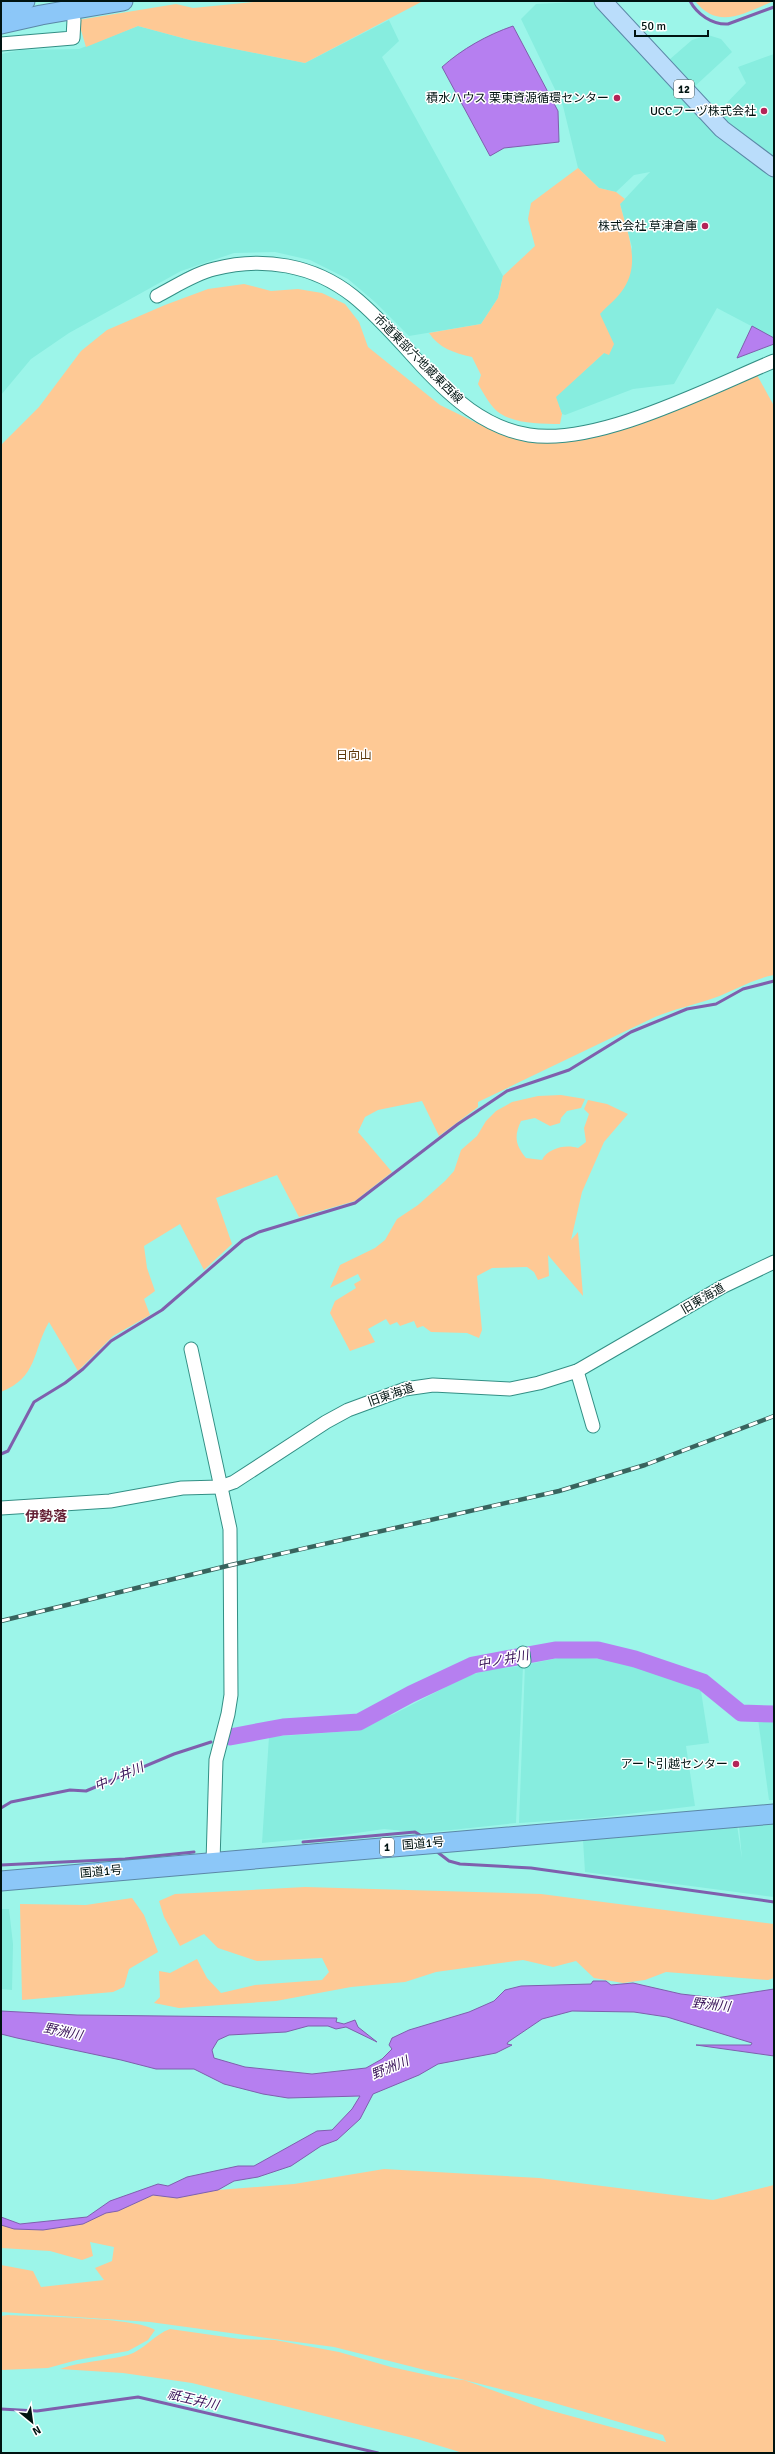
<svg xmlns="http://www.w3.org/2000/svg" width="775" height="2454" font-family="Signika,'Noto Sans JP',sans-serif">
  <rect width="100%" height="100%" fill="#9cf5e9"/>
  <g fill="#87eddf">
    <path d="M595,1L678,91L774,175V338L717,308L674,384L633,389L565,415L562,414L555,397L604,353L600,313L623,289L632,247L620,204L650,172L634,175L616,192L599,188L578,168L563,106L521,19L536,4Z"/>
    <path d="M389,20L399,41L382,57L503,276L498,298L481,324L409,336L375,302L348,279L310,260L275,252L234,253L181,271L69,333L31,359L1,395V54L21,50L79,49L138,26L190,40L305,63Z"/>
    <path d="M708,35L721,39L732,52L694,87L669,60L692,40Z"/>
    <path d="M774,54V156L716,114L746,83L738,67Z"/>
    <path d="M573,1657L611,1660L688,1683L701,1691L709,1743L686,1746L695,1806L594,1818L519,1823L525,1665L558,1658Z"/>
    <path d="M523,1666L516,1823L423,1833L384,1829L336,1836L262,1843L269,1737L352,1731L394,1714L467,1676L488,1670Z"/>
    <path d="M758,1719L774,1720V1800H769Z"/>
    <path d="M774,1823V1897L585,1872L583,1840L737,1825L742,1859L739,1826Z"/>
    <path d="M1,1909H9L13,1944L12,1990L1,1989Z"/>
  </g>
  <g fill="#fec995">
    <path d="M263,1H423L305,63L190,40L138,26L86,47L78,20L176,4L193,8Z"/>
    <path d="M695,1H774C746,12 718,31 695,1Z"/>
    <path d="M578,168L599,188L616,192L625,199L620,204C627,232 641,262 624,288C618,298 608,305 600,314L614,344L609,355L604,353L556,397L562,414L560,424C541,424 517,424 501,414C491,408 484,394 478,384L481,375L472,357C454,353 439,348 429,333L481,324L498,298L503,276L535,246L528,219L531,203Z"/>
    <path d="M244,284L271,291L298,289L322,293L345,304L359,322L368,347L440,405L499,434L526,442L554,443L583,440L607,434L638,424L757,375L774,406V975C752,979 734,991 714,998C694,1005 674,1009 655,1017L478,1102V1107L439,1136L422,1101L378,1110L365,1117L358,1132L392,1172L355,1201L299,1217L277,1175L216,1198L232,1244L204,1270L180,1224L144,1246L147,1268L155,1291L144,1299L150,1315L113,1336L78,1371L49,1322C32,1352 38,1377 1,1392V445L39,407L81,351L107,330L165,305L208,289Z"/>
    <path d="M561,1095L585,1099L581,1108L567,1111L561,1118L560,1123L550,1126L535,1118L521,1121C514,1136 515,1145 526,1158L542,1160C548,1148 566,1144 578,1148L586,1142L584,1128L589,1114L584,1109L588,1100L607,1104L628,1114L604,1142L582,1192L571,1240L578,1232L583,1296L548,1255L549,1276L538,1280L534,1272L527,1267L492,1268L477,1276L482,1330L479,1338L467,1333L431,1332L423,1326L417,1328L414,1321L400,1326L397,1322L390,1325L386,1319L368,1329L375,1342L350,1351L330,1313L335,1301L356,1288L354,1284L361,1280L358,1274L330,1288L340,1265L375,1248L385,1240L397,1219L418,1205L445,1181L454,1171L461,1150L477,1136L486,1121L496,1111L512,1102L538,1096Z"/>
    <path d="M305,1887L541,1894L774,1924V1978L768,1980L666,1972L645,1980L623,1983L594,1978L576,1961L553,1967L523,1960L436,1972L405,1982L351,1987L276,2001L179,2008L154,2003L160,1997L159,1971L170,1973L197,1959L207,1978L221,1993L255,1985L322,1980L329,1972L322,1958L257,1961L218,1948L204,1934L180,1946L164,1917L159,1901L175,1894Z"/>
    <path d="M132,1898L144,1915L158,1952L129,1969L124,1987L113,1992L22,2000L20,1904L86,1905Z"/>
    <path d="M384,2169L539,2178L713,2200L774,2185V2453H463L417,2439L192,2383L123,2373L60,2369C82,2361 106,2361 128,2355C144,2350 155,2334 170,2329L240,2339L275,2340L339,2352L391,2367L441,2378L464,2380L545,2409L666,2442L663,2435L551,2402L334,2347L150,2322L1,2312V2265L33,2271L41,2287L104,2280L95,2268L112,2261L114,2247L90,2242L93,2256L82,2260L50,2251L1,2248V2225L14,2229L43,2230L83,2224L106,2212L118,2211L153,2195L177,2198L218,2190L294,2184Z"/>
    <path d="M8,2315C37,2317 136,2317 155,2330L148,2340L128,2351L77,2360L48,2368L1,2370V2316Z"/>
  </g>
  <g fill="#b67ff0" stroke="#7f5fad">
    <path d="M513,26L558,111L559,142L504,148L490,156L442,67C462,49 487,35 513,26Z"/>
    <path d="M752,326L774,338V344L737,358Z"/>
    <path d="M593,1981H606L611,1985L633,1983L681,1994L716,1998L774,1989V2056L696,2045H751L752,2043L667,2017L634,2012L572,2011L542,2019L508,2042L507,2044L512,2045L496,2053L438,2064L419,2075L373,2094L360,2119L337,2140L321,2146L291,2166L258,2177L234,2181L218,2190L177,2198L153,2195L118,2211L106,2213L83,2224L43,2230L14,2229L1,2225V2217L20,2224L87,2217L110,2201L158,2184L168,2186L187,2177L238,2166H254L317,2131L332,2130L352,2109L360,2096L288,2098L263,2094L224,2084L194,2069H156L121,2060L17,2038L1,2034V2011L77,2015L337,2018L336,2022L344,2024L355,2020L358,2027L377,2042L346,2027L336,2029L328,2026H308L286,2032L229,2035L218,2040L212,2050L214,2058L245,2067L312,2074L366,2068L382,2059L392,2049L389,2045L392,2038L409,2030L469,2012L494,2001L505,1990L521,1986L591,1984Z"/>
  </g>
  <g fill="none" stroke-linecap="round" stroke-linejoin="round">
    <g stroke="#7f5fad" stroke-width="3">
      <path d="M690,1C697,14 712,25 728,24L774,7"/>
      <path d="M1,1454L8,1451L34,1402L65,1383L83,1369L111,1341L162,1310L243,1240L259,1232L355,1203L458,1124L507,1091L569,1070L631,1032L687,1009L716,1004L743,989L774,981"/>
      <path d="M1,1808L11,1802L70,1790L86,1791L174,1754L211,1742"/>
      <path d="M303,1842L415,1832L420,1835"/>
      <path d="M436,1851L449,1861L460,1864L531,1868L774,1902"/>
      <path d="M1,1865L125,1859L194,1852"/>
      <path d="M1,2409L37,2411L138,2397L378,2453"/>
    </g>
    <path stroke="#b67ff0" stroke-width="17" d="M230,1737L283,1727L359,1722L411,1694L473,1665L555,1650H598L635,1659L703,1682L741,1713L774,1714"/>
    <g stroke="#338f85" stroke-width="15">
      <g id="minor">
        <path d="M1,44L73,38L74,20"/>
        <path d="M157,296C176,286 194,274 214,269C263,256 314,265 353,296C377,315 401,343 422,366C451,397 485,428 529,435C598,446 709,388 774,361"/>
        <path d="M191,1349L230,1529L231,1695L228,1714L216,1760L213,1862"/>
        <path d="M577,1371L593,1426"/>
        <path d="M1,1508L110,1501L182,1488L220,1487L234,1482L326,1422L348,1410L405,1389L433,1385L510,1389L539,1383L577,1371L722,1287L774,1262"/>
        <path d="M523,1653L524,1661"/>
      </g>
    </g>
    <g stroke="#5b88a7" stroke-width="19">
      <path id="major" d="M603,1L722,129L774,168"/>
    </g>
    <g stroke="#5b88a7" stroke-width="21">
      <g id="highway">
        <path d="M1,6L25,1"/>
        <path d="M1,24L41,15L123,1"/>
        <path d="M1,1881L774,1814"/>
      </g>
    </g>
    <use href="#minor" stroke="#fff" stroke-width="13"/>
    <use href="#major" stroke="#baddfb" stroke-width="17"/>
    <use href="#highway" stroke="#8cc7f8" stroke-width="19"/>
    <g stroke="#38645e" stroke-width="4.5">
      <path id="rail" d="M1,1621L231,1565L559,1491L645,1465L774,1416"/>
    </g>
    <use href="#rail" stroke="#fff" stroke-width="3" stroke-dasharray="9" stroke-linecap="butt"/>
  </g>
  <g fill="#b32458" stroke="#fff" stroke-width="1.5">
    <circle cx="617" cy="98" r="4"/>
    <circle cx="764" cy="111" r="4"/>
    <circle cx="705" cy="226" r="4"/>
    <circle cx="736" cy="1764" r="4"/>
  </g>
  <g text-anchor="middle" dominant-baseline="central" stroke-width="3" stroke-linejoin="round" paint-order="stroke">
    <g fill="#fff" stroke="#4c5a58" stroke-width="1">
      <rect x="674" y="80" width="20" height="18" rx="3"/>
      <rect x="380" y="1838" width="14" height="18" rx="3"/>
    </g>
    <g font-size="11" font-weight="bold" fill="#001311">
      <text x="684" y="89">12</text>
      <text x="387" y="1847">1</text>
    </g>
    <g font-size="12" fill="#001311" stroke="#fff" text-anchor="end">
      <text x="609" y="98">積水ハウス 栗東資源循環センター</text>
      <text x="756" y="111">UCCフーヅ株式会社</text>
      <text x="697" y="226">株式会社 草津倉庫</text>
      <text x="728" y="1764">アート引越センター</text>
    </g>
    <g font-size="12" fill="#001311" stroke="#fff">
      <text transform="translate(418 359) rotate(45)">市道東部六地蔵東西線</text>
      <text transform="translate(703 1299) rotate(-30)">旧東海道</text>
      <text transform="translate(391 1395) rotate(-19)">旧東海道</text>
      <text transform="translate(423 1844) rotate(-5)">国道1号</text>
      <text transform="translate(101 1872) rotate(-5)">国道1号</text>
    </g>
    <g font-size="12" fill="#5c3606" stroke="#fff">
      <text x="354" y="755">日向山</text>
    </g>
    <g font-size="13" font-style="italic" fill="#381258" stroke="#fff">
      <text transform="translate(503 1660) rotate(-11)">中ノ井川</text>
      <text transform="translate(119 1777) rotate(-23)">中ノ井川</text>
      <text transform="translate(711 2005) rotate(6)">野洲川</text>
      <text transform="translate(63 2032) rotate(12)">野洲川</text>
      <text transform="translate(390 2068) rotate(-23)">野洲川</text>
      <text transform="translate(193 2400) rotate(13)">祇王井川</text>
    </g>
    <g font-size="14" font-weight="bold" fill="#641f34" stroke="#fff">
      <text x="46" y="1516">伊勢落</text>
    </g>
  </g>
  <rect width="775" height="2454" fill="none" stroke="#001311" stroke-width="4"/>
  <g transform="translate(32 2422) rotate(151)" stroke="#ffffff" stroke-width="3" paint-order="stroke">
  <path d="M0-3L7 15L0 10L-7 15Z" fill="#001311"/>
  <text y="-6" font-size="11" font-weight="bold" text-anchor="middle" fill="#001311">N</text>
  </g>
  <path d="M635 30v6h73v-6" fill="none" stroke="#001311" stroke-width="2"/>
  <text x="641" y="30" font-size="12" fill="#001311" stroke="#ffffff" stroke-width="3" paint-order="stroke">50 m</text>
</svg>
